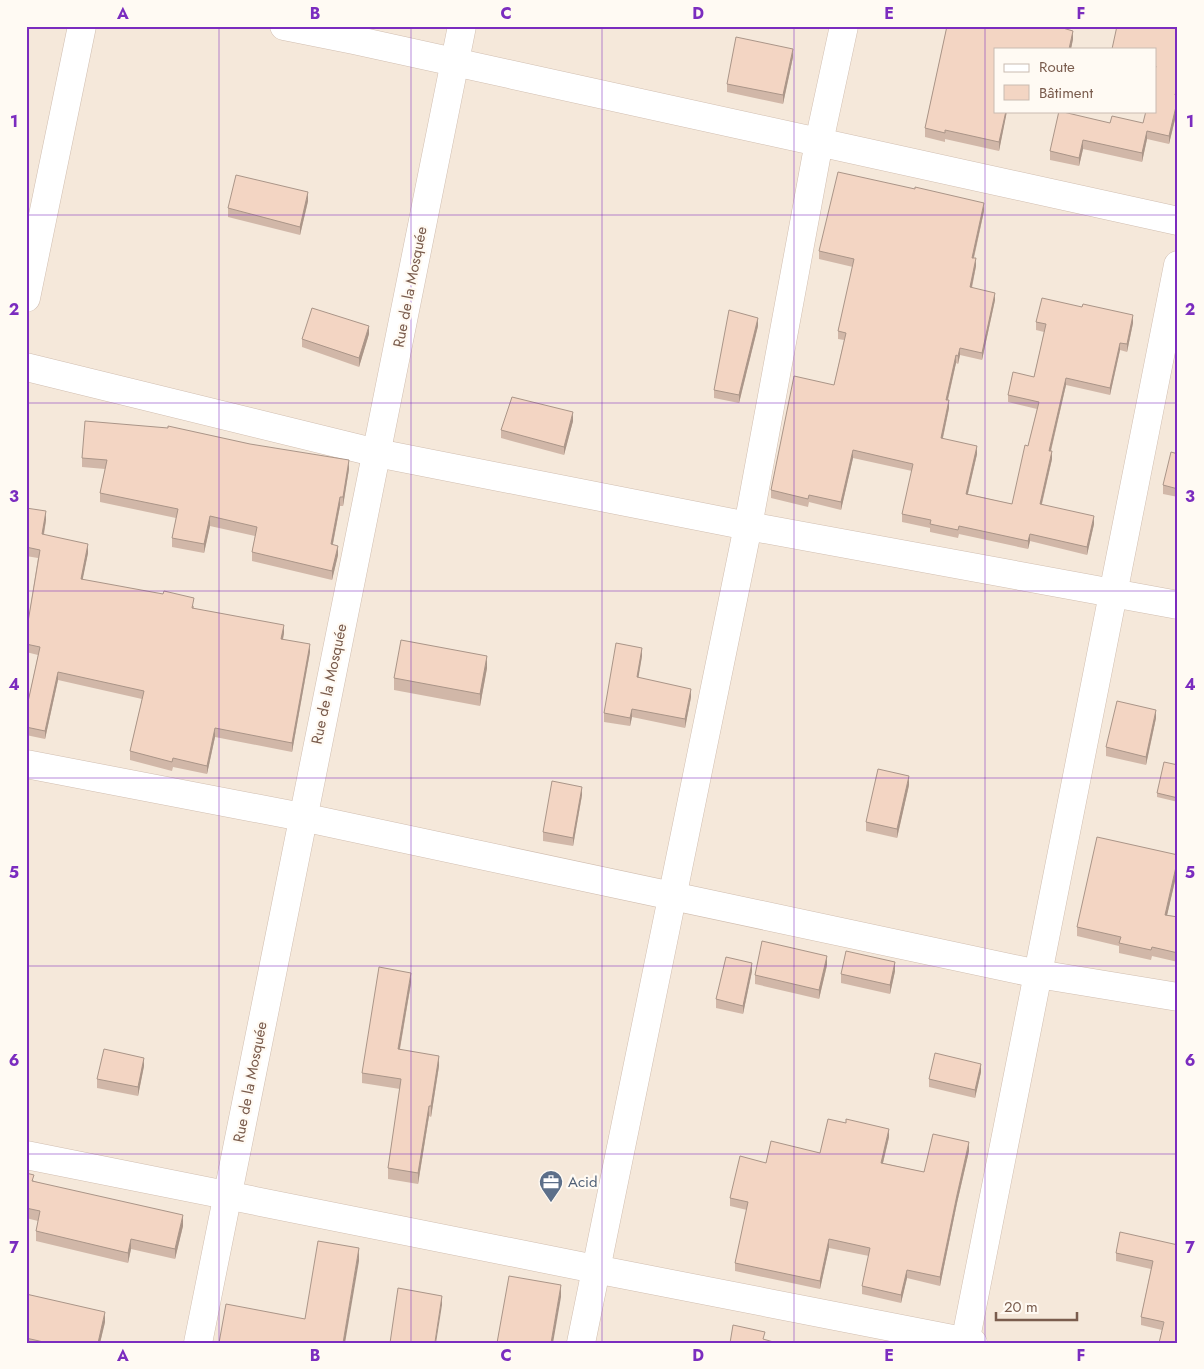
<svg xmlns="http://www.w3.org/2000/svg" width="1204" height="1369" font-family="Jost,sans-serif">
  <rect width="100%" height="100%" fill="#fdf6ec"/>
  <path fill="#f5e8da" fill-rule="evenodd" d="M26,26H1178V1343H26ZM995,49H1155V111H995Z"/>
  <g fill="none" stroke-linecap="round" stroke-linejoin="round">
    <g stroke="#d1beb0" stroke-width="29">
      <g id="minor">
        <path d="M284,26L354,40L1178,221"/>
        <path d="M26,298L82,26"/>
        <path d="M26,367L377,453L748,526L1178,605"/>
        <path d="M26,764L302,817L1038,974L1178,997"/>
        <path d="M26,1155L595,1269L973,1343"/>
        <path d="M198,1343L462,26"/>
        <path d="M581,1343L748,526L819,142L844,26"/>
        <path d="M965,1343L1178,265"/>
      </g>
    </g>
    <use href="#minor" stroke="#fff" stroke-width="28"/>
  </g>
  <g fill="#d1b7a8">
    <path d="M947,26H1058V27L1073,31V39L1071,49H995V111H1007L999,151L945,139V142L925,137V128Z"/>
    <path d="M1178,26V107L1169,144L1147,139L1142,162L1083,149L1079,166L1050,160V151L1110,123H1143L1155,111V49Z"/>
    <path d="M793,57L783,104L727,92V84Z"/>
    <path d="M308,201L300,235L228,217V208Z"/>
    <path d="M984,211L974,258L976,266L972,288L995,300L982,360L960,355L958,364L956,363L948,400L949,408L943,438L977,454L968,494L1012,504L1028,446L1037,409L1008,402V395L1034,377L1044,332L1036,330V322L1133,323L1127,352L1120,350L1110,395L1066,385L1051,451L1052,459L1042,504L1094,524L1087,555L1030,541L1028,549L959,534L958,538L930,532V528L902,522V514L912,471L853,458L841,510L809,502L808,507L771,498V490L834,385L844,340L838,339V331L853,267L819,259V251Z"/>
    <path d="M758,326L739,403L714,398V390Z"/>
    <path d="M369,334L359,367L302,347V339Z"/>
    <path d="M1178,391V412L1176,411V403Z"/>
    <path d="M573,421L564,455L501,438V430Z"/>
    <path d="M1178,454V497L1163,494V485Z"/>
    <path d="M82,458L349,469L343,506H340L333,544L338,555L332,580L252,561V552L255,536L210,526L204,553L172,547V538L176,518L100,502V493L105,469L82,467Z"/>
    <path d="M26,508L46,520L44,535L88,553L82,580L194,606V608L284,633L283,640L310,652L292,752L215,737L207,774L173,767L172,771L130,760V751L142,699L58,680L45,739L26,735V711L38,655L26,652V622H28L38,558L26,556Z"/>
    <path d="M642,656L638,678L691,697L685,728L632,717L630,726L604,722V713Z"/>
    <path d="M487,668L480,706L394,690V678Z"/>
    <path d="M1156,718L1146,765L1106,756V747Z"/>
    <path d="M1178,765V802L1157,797V793Z"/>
    <path d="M909,785L897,838L866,831V822Z"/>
    <path d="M582,795L573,846L543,841V832Z"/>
    <path d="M1178,868L1167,915L1178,917V962L1152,956L1151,960L1119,953V946L1077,936V927Z"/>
    <path d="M827,965L819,999L755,984V975Z"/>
    <path d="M752,971L743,1014L716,1008V999Z"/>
    <path d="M895,971L890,994L841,983V974Z"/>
    <path d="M411,983L400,1049L439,1066L431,1117L429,1116L418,1184L388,1179V1168L400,1089L362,1083V1073Z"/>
    <path d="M144,1066L138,1096L97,1088V1079Z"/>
    <path d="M981,1072L975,1098L929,1087V1079Z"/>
    <path d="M889,1137L883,1163L924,1172L969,1151L957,1203L940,1286L907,1278L901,1303L862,1294V1286L869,1256L829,1248L820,1289L735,1271V1263L747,1210L730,1206V1198L766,1163L820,1153Z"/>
    <path d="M26,1173L34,1181L183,1226L175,1259L131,1249L128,1263L36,1241V1231L38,1221L26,1218Z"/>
    <path d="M1178,1245L1162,1330L1141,1325V1317L1151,1269L1116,1261V1253Z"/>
    <path d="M26,1294L105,1322L100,1343H26Z"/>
  </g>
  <g fill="#aa9588">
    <path d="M1073,31V39L1071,49H1069Z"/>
    <path d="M793,49V57L783,104V95Z"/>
    <path d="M1178,85V93L1175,104V95Z"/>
    <path d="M1178,98V107L1169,144V136Z"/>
    <path d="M1006,111H1007L999,151V142Z"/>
    <path d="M1147,131V139L1142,162V153Z"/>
    <path d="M1083,140V149L1079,166V158Z"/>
    <path d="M308,192V201L300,235V227Z"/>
    <path d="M984,203V211L972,265V258Z"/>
    <path d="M976,258V266L970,295V287Z"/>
    <path d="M995,293V300L982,360V353Z"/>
    <path d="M1133,315V323L1127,352V344Z"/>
    <path d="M758,318V326L739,403V395Z"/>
    <path d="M369,326V334L359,367V358Z"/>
    <path d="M1120,343V350L1110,395V388Z"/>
    <path d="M960,348V355L958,364V356Z"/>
    <path d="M956,355V363L946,407V400Z"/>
    <path d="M1066,378V385L1049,458V451Z"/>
    <path d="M949,400V408L941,446V438Z"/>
    <path d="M573,412V421L564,455V447Z"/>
    <path d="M977,446V454L966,501V494Z"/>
    <path d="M853,450V458L841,510V502Z"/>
    <path d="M1052,451V459L1040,511V504Z"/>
    <path d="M349,460V469L343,506V497Z"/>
    <path d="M340,497V506L331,553V544Z"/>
    <path d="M46,511V520L42,543V534Z"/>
    <path d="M210,516V526L204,553V544Z"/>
    <path d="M1094,516V524L1087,555V547Z"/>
    <path d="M1030,534V541L1028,549V541Z"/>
    <path d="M88,544V553L81,588V579Z"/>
    <path d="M338,546V555L332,580V571Z"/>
    <path d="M284,625V633L281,648V639Z"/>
    <path d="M310,644V652L292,752V743Z"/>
    <path d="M642,648V656L637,686V677Z"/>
    <path d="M487,656V668L480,706V694Z"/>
    <path d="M58,672V680L45,739V731Z"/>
    <path d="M691,689V697L685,728V719Z"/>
    <path d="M632,709V717L630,726V718Z"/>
    <path d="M1156,710V718L1146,765V757Z"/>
    <path d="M215,728V737L207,774V766Z"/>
    <path d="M909,776V785L897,838V829Z"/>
    <path d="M582,787V795L573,846V838Z"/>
    <path d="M1178,858V868L1165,924V915Z"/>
    <path d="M827,956V965L819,999V990Z"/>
    <path d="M895,962V971L890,994V985Z"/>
    <path d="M752,963V971L743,1014V1006Z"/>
    <path d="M411,973V983L398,1059V1049Z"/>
    <path d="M439,1056V1066L431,1117V1106Z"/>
    <path d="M144,1058V1066L138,1096V1087Z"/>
    <path d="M981,1064V1072L975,1098V1090Z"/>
    <path d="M429,1106V1116L418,1184V1173Z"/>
    <path d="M889,1129V1137L881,1171V1163Z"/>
    <path d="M969,1142V1151L957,1203L940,1286V1277L957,1195Z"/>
    <path d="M183,1215V1226L175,1259V1249Z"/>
    <path d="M131,1239V1249L128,1263V1253Z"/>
    <path d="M829,1239V1248L820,1289V1281Z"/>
    <path d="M359,1248V1261L345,1343H343Z"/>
    <path d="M907,1270V1278L901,1303V1295Z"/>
    <path d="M561,1285V1297L553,1343H551Z"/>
    <path d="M442,1296V1305L436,1343H435Z"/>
    <path d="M105,1312V1322L100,1343H98Z"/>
  </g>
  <g fill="#f3d5c3" stroke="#aa9588">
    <path d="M947,26H1056L1073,31L1069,49H995V111H1006L999,142L945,130V133L925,128Z"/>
    <path d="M1117,26H1178V85L1175,95L1178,96V98L1169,136L1147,131L1142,153L1083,140L1079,158L1050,151L1059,111L1110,123L1112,116L1143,123L1146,111H1155V70L1156,66H1155V49H1112Z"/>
    <path d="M736,37L793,49L783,95L727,84Z"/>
    <path d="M838,172L915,189V187L984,203L972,258H976L970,287L995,293L982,353L960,348L958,356L956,355L946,400H949L941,438L977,446L966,494L1012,504L1025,445L1028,446L1039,402L1008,395L1013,372L1034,377L1046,324L1036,322L1042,298L1082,307L1083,304L1133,315L1127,344L1120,343L1110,388L1066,378L1049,451H1052L1040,504L1094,516L1087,547L1030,534L1028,541L959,526L958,530L930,524L931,520L902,514L913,464L853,450L841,502L809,495L808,499L771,490L794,376L834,385L846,333L838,331L854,259L819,251Z"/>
    <path d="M236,175L308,192L300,227L228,208Z"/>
    <path d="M312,308L369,326L359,358L302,339Z"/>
    <path d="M729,310L758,318L739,395L714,390Z"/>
    <path d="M1178,391V403H1176Z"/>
    <path d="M512,397L573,412L564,447L501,430Z"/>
    <path d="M85,421L168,428V426L250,444L349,460L343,497H340L331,544L338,546L332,571L252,552L257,527L210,516L204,544L172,538L178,509L100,493L107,460L82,458Z"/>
    <path d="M1171,452L1178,454V489L1163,485Z"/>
    <path d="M26,508L46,511L42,534L88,544L81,579L163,594L164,591L194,598L192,608L284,625L281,639L310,644L292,743L215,728L207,766L173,758L172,762L130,751L144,691L58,672L45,731L26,727V711L40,647L26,644V622H28L40,550L26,547Z"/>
    <path d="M401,640L487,656L480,694L394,678Z"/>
    <path d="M616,643L642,648L637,677L691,689L685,719L632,709L630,718L604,713Z"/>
    <path d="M1117,701L1156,710L1146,757L1106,747Z"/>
    <path d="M1164,762L1178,765V798L1157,793Z"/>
    <path d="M878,769L909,776L897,829L866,822Z"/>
    <path d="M552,781L582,787L573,838L543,832Z"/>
    <path d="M1097,837L1178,855V858L1165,915L1178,917V953L1152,947L1151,950L1119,943L1121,937L1077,927Z"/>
    <path d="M762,941L827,956L819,990L755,975Z"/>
    <path d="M846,951L895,962L890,985L841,974Z"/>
    <path d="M726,957L752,963L743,1006L716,999Z"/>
    <path d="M379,967L411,973L398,1049L439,1056L431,1106H429L418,1173L388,1168L401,1079L362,1073Z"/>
    <path d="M104,1049L144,1058L138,1087L97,1079Z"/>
    <path d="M935,1053L981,1064L975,1090L929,1079Z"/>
    <path d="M828,1119L846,1123V1119L889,1129L881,1163L924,1172L933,1134L969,1142L957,1195L940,1277L907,1270L901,1295L862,1286L870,1248L829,1239L820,1281L735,1263L748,1202L730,1198L740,1156L766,1163L771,1141L820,1153Z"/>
    <path d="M26,1173L34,1175L32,1181L183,1215L175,1249L131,1239L128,1253L36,1231L40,1211L26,1208Z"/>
    <path d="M1120,1232L1178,1245V1343H1159L1164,1322L1141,1317L1153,1261L1116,1253Z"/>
    <path d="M318,1241L359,1248L343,1343H219L226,1304L305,1319Z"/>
    <path d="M509,1276L561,1285L551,1343H497Z"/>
    <path d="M398,1288L442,1296L435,1342L440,1343H390Z"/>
    <path d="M26,1294L105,1312L98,1343H48L26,1338Z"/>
    <path d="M733,1325L765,1332L763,1339L777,1343H730Z"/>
  </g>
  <path fill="none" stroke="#7b2cbf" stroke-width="1" stroke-opacity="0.55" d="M219,26V1343M411,26V1343M602,26V1343M794,26V1343M985,26V1343M26,215H1178M26,403H1178M26,591H1178M26,778H1178M26,966H1178M26,1154H1178"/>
  <defs>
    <g id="office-pin" transform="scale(1.25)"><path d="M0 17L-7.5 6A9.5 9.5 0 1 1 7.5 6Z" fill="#5c6f8a" stroke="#fffaf3"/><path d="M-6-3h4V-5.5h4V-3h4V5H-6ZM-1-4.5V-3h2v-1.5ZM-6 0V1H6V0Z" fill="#fff"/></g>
  </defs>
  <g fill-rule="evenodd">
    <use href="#office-pin" x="551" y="1182"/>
  </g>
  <g text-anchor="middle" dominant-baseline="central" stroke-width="4.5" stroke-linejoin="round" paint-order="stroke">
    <g font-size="15" fill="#7a5c4d" stroke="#fffaf3">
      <text transform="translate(410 287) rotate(-79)">Rue de la Mosquée</text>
      <text transform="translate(329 684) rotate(-78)">Rue de la Mosquée</text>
      <text transform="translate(250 1082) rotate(-79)">Rue de la Mosquée</text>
    </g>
    <g font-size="15" fill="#4e5e75" stroke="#fffaf3" text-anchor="start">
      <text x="568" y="1182">Acid</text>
    </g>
  </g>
  <rect width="1204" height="1369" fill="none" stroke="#fffaf3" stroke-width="55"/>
  <rect x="994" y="48" width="162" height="65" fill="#fffaf3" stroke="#cabbb1"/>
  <rect x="1004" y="64" width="25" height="8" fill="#ffffff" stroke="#cabbb1"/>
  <text x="1039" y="72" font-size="15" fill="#7a5c4d">Route</text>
  <rect x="1004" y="85" width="25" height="15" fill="#f3d5c3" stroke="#cabbb1"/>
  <text x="1039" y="98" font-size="15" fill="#7a5c4d">Bâtiment</text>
  <path d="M996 1312v8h81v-8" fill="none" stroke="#7a5c4d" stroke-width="2.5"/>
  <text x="1004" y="1312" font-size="15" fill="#7a5c4d" stroke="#fffaf3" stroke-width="4" paint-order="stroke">20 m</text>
  <rect x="28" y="28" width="1148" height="1314" fill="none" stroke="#7b2cbf" stroke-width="2"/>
  <g font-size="16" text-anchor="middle" font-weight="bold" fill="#7b2cbf">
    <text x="123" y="19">A</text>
    <text x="315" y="19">B</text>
    <text x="506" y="19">C</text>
    <text x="698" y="19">D</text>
    <text x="889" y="19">E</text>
    <text x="1081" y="19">F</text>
    <text x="14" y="127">1</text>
    <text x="1190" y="127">1</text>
    <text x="14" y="315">2</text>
    <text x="1190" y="315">2</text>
    <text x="14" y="502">3</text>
    <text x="1190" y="502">3</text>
    <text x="14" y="690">4</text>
    <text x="1190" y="690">4</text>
    <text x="14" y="878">5</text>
    <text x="1190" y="878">5</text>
    <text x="14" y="1066">6</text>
    <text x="1190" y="1066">6</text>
    <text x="14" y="1253">7</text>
    <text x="1190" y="1253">7</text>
    <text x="123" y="1361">A</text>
    <text x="315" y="1361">B</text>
    <text x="506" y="1361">C</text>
    <text x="698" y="1361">D</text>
    <text x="889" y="1361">E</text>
    <text x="1081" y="1361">F</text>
  </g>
</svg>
